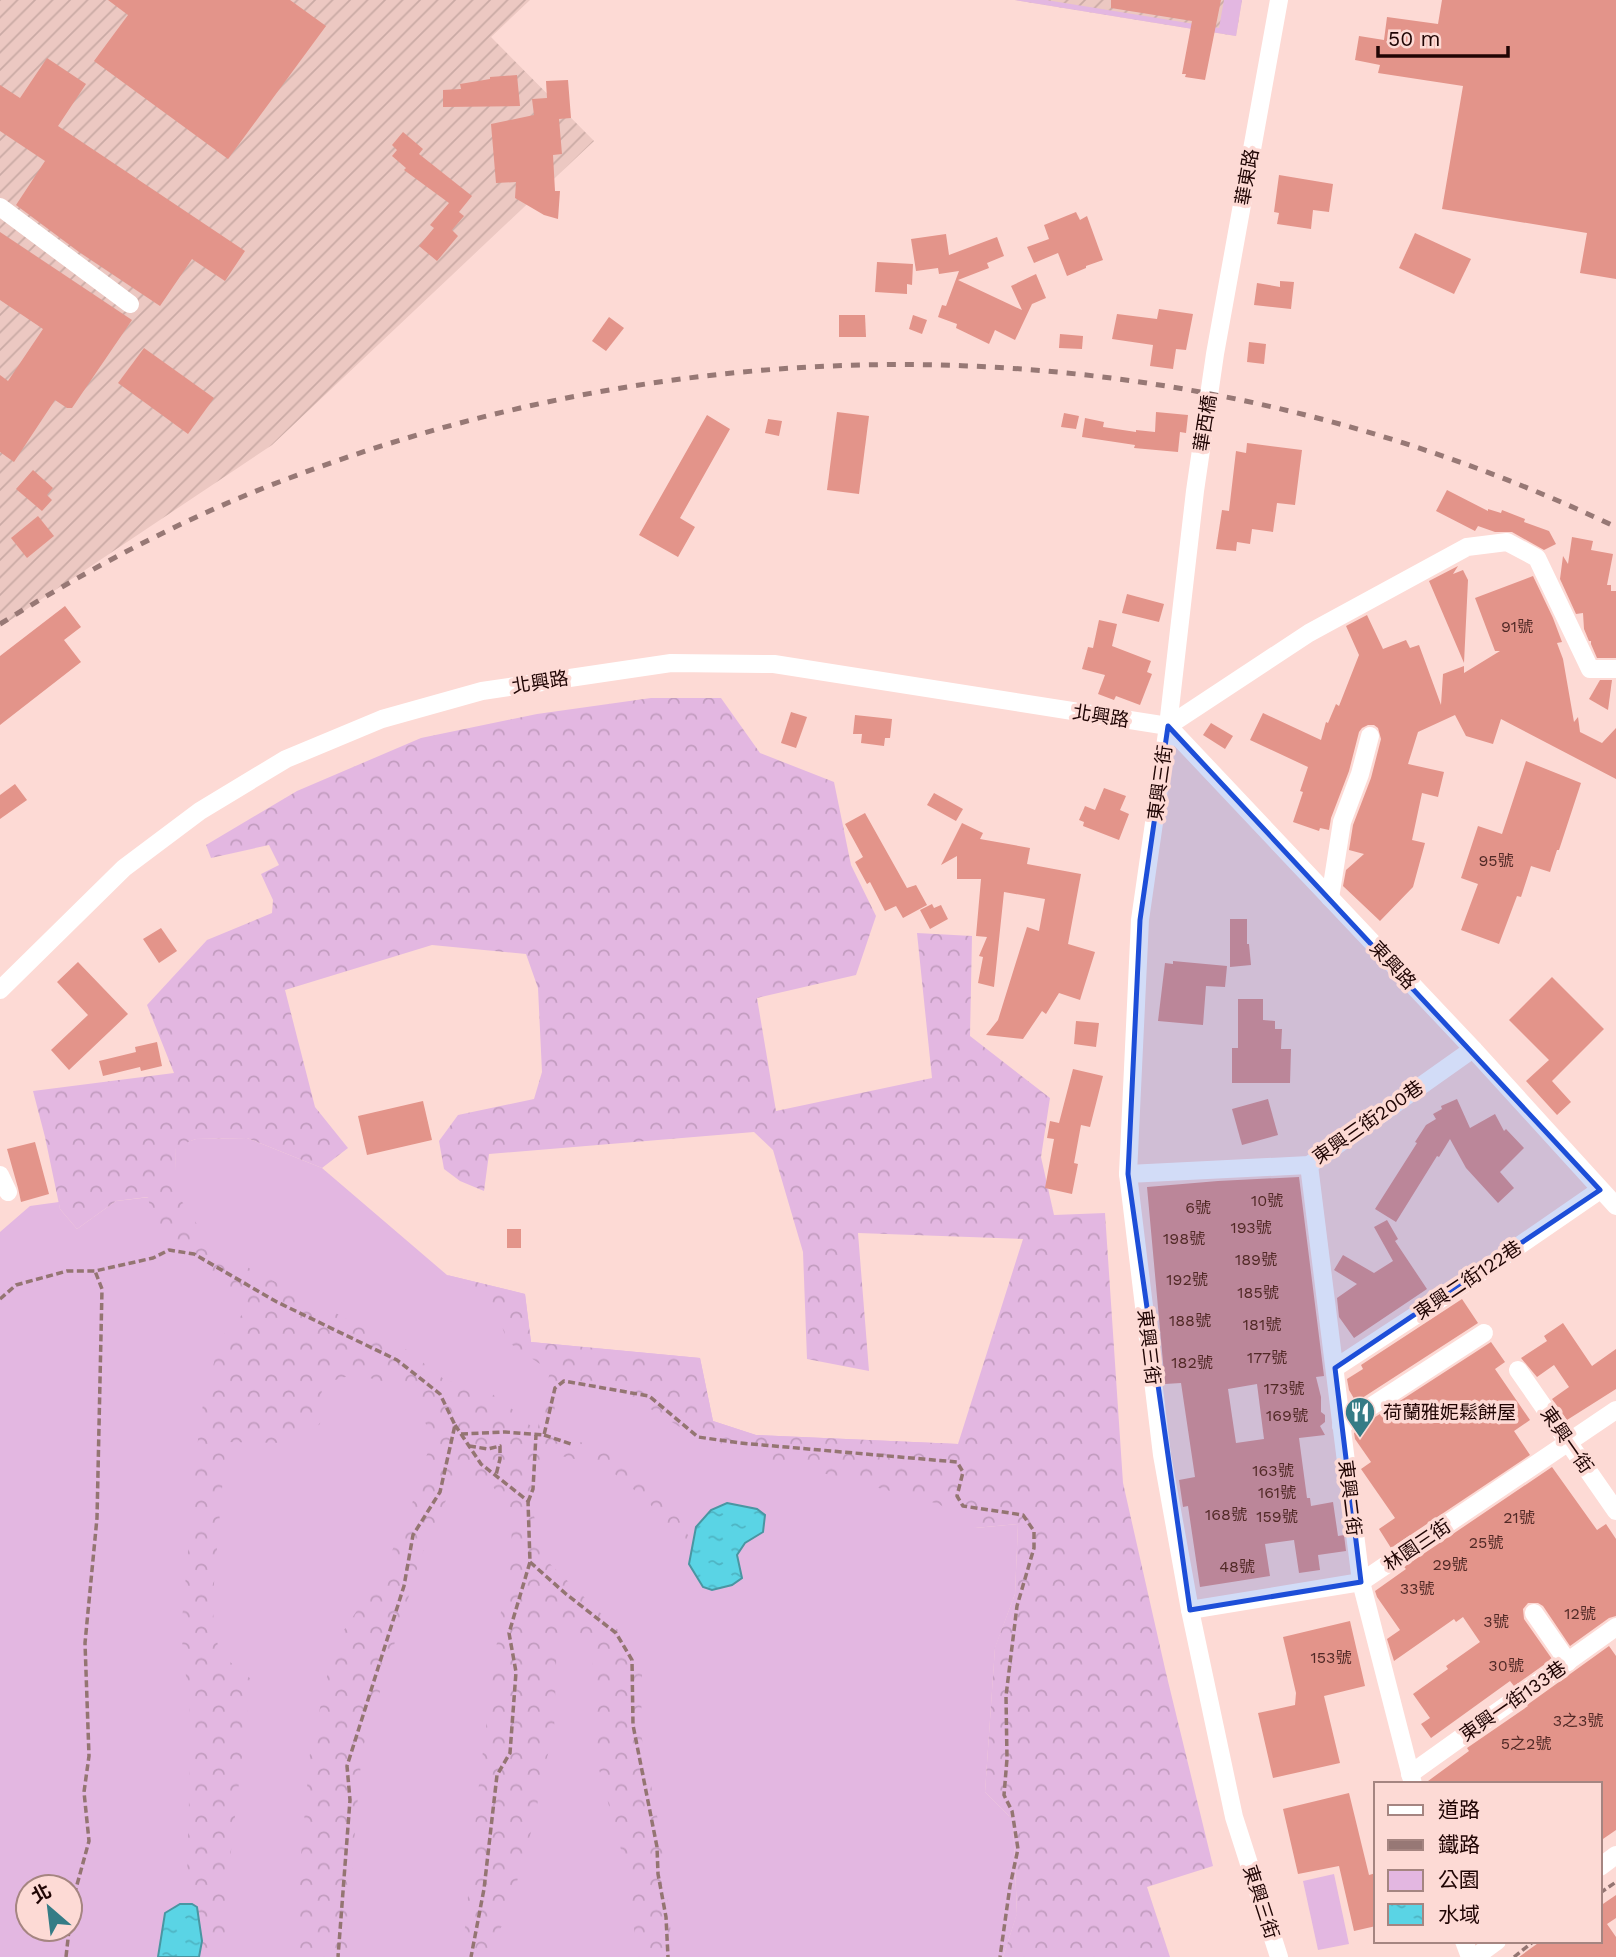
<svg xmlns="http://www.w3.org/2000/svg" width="1616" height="1957" font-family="'Work Sans','Noto Sans TC',sans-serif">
  <defs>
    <pattern id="industrial-furrows" width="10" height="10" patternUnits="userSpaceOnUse" patternTransform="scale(1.75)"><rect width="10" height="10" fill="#ecc8c2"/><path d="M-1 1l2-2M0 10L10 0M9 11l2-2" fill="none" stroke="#caaaa5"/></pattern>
    <pattern id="forest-crowns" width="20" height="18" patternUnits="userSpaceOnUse" patternTransform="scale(1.75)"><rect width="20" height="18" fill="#e3b7e1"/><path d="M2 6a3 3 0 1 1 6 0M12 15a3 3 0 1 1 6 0" fill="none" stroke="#c29cbf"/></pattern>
    <pattern id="water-ripples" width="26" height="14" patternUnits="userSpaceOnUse" patternTransform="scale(1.75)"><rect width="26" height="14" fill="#5ad4e5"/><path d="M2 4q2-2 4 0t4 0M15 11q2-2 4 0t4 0" fill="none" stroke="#4eb4c3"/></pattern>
  </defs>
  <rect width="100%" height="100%" fill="#fddad5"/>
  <g fill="url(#industrial-furrows)">
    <path d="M0,0H530L491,37L594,141L272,445L0,627Z"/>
    <path d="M1015,0H1242L1236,36Z"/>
  </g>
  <g fill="#e3b7e1" fill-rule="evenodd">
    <path d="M1015,0H1046L1219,28L1224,0H1242L1236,36Z"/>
    <path d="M247,1138L322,1168L447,1275L525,1294L531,1342L700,1358L713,1421L756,1435L958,1444L975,1528L1018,1524L1015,1594L995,1648L985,1792L1013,1820L1017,1914L1003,1957H0V1232L30,1206L59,1202L60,1209L77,1229L116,1201L176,1194L175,1146L196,1139ZM28,1887H70V1929H28Z"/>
    <path d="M1334,1874L1349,1944L1318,1950L1303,1881Z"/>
  </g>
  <path fill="url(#forest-crowns)" fill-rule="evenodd" d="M651,698H721L760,753L834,782L851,865L876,916L856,975L757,998L776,1111L932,1078L917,933L972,936L970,1036L1050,1098L1041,1157L1054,1215L1105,1213L1123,1483L1166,1673L1213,1866L1147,1887L1170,1957H1003L1017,1913L1013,1820L985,1792L995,1647L1015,1594L1018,1524L975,1528L939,1504L766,1458L691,1434L628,1395L560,1377L551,1430L617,1457L665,1495L693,1544L689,1564L649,1502L605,1466L557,1455L530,1481L536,1531L543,1557L620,1632L642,1671L641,1734L663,1846L673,1957H637L629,1879L594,1751L592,1633L557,1635L554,1733L546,1761L533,1825L507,1917L484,1957H462L480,1774L501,1611L512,1557L511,1511L488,1480L466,1478L447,1498L421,1556L362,1751L353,1854L347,1957H298L300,1867L310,1753L334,1645L384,1570L420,1484L431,1437L421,1412L395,1385L355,1374L322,1384L320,1424L293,1443L226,1442L212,1607L219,1653L251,1679L226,1894L228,1957H199L202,1941L197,1907L187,1880L191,1722L181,1631L200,1417L220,1339L251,1305L168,1244L158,1247L148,1197L116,1201L77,1229L60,1209L45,1137L33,1091L174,1073L147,1005L207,940L272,913L273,900L261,874L279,865L269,845L211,858L206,845L297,791L421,738L537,714ZM432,945L526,954L538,988L542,1072L534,1099L458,1115L439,1141L444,1169L460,1181L484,1191L489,1154L754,1132L773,1150L803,1252L807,1359L869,1371L858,1233L1023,1239L958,1444L756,1435L713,1421L700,1358L531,1342L525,1294L447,1275L489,1294L508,1342L550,1371L537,1432L516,1412L483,1387L445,1380L407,1350L214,1250L177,1194L175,1147L196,1139L247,1138L322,1168L348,1148L315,1107L285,990Z"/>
  <g fill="url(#water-ripples)" stroke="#4996a2" stroke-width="2">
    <path d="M727,1503L757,1509L765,1515L763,1532L745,1543L737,1555L742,1578L732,1585L712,1590L703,1587L689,1564L696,1527L711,1510Z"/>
    <path d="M180,1904H192L197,1907L202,1941L199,1957H158L165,1913Z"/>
  </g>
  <g fill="#e3948a" fill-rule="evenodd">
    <path d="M108,0H290L326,26L228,159L94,61L128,15Z"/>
    <path d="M1111,0H1221L1205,80L1185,77L1186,74H1182L1192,21L1111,8Z"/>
    <path d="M1442,0H1616V279L1580,273L1587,233L1442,209L1463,86L1378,73L1380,65L1355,60L1359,36L1384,40L1387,17L1438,24Z"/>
    <path d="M47,58L86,84L58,126L245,251L225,281L192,259L160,306L79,252L16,205L45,161L0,131V85L20,98Z"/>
    <path d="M517,75L520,106L443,107V90L461,89L460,84L490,79V77Z"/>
    <path d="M568,80L571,118L559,119L562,154L553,155L555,191H560L558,219L544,215L515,198L516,182L496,183L491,124L534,115L532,99L547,98L546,81Z"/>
    <path d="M403,132L423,149L419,154L472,196L459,212L464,216L452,230L458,236L437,261L419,246L434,228L430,225L449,203L404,170L406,168L392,156L397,150L392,145Z"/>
    <path d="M1279,175L1333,184L1329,212L1313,210L1311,229L1277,224L1279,213L1274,212Z"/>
    <path d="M1076,212L1080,220L1087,216L1103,260L1086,266V268L1067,276L1058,253L1034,263L1027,247L1049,239L1044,225Z"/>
    <path d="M0,232L132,320L72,408H67L55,400L14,462L0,452V375L8,381L43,329L0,300Z"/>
    <path d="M1415,233L1471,259L1454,294L1399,268Z"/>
    <path d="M946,234L949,255L997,237L1004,256L987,263L989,268L958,280L1022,310L1011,286L1036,274L1046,298L1032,304L1015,340L995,330L989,344L956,328L957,324L938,317L942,305L946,306L959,271L939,274L938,268L916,271L911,239Z"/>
    <path d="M877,262L913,264L912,285L907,284V294L875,292Z"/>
    <path d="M1280,281L1294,282L1291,309L1254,305L1257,283L1280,287Z"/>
    <path d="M1159,309L1193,314L1186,350L1176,349L1173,369L1150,366L1153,345L1112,339L1117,314L1157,319Z"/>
    <path d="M839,315H865L866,337H839Z"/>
    <path d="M913,315L927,320L922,334L909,329Z"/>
    <path d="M609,317L624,328L606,351L592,341Z"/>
    <path d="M1060,334L1083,336L1082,349L1059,348Z"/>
    <path d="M1249,342L1266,344L1264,364L1247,362Z"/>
    <path d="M144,348L214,398L188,434L118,383Z"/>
    <path d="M837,412L869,416L859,494L827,490Z"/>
    <path d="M1156,412L1188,415L1186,433L1180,432L1178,452L1134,448L1135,445L1082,437L1085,418L1104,422L1103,427L1136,432V430L1155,432Z"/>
    <path d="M1064,413L1079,416L1076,429L1061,427Z"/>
    <path d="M707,415L730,429L680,518L695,527L678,557L639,535Z"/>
    <path d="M768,419L782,421L779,436L765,433Z"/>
    <path d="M1247,443L1302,450L1295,505L1277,503L1273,532L1252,529L1250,544L1237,542L1236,551L1216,549L1222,510L1229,511L1236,451L1246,453Z"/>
    <path d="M33,470L53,488L47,495L52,500L42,511L16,489Z"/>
    <path d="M1447,490L1488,511V509L1501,513L1502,510L1525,519L1524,522L1549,531L1556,544L1544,550L1512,532H1495L1478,526L1475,531L1436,511Z"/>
    <path d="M38,516L54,536L27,558L11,538Z"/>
    <path d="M1572,537L1593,541L1591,550L1613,554L1607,585H1611V591H1616V658H1597L1591,644V641H1589L1584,629L1583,613L1576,614L1560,579L1563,556L1568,564Z"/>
    <path d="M1458,566L1453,574L1463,570L1468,580L1464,663L1429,581Z"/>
    <path d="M1533,576L1553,618L1562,642L1557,643L1563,659L1574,722L1578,717L1580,732L1602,743L1616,728V779L1501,719L1493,744L1466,736L1455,715L1418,732L1408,764L1444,772L1438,797L1422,793L1412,840L1425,843L1413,887L1380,921L1343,886L1346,870L1364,854L1349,850L1353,825L1371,778L1381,739L1378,728L1374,725H1368L1362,728L1359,732L1349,771L1331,818L1329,830L1320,828L1319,831L1293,822L1303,792L1300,791L1308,767L1250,740L1263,713L1321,740L1326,722L1328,723L1336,704L1339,706L1359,655L1346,626L1367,615L1383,649L1406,640L1410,648L1419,645L1441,705L1443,674L1464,666V673L1500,651H1495L1475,598Z"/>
    <path d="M1127,594L1164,604L1159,622L1122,613Z"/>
    <path d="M65,606L81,627L64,640L81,662L0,725V656Z"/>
    <path d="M1099,620L1117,624L1112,646L1151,661L1147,672L1152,674L1140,705L1116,696L1114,700L1098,694L1105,675L1082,669L1088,647L1093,648Z"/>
    <path d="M1600,680H1612L1608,710L1589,699Z"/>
    <path d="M791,712L807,717L796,748L781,743Z"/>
    <path d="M855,715L892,719L890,738H885L884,746L861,743L862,734H853Z"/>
    <path d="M1211,723L1233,736L1225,749L1203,735Z"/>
    <path d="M1526,761L1581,783L1559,850H1557L1550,872L1531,866L1521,897L1517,896L1499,944L1461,930L1478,884L1461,878L1478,826L1502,834Z"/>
    <path d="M15,784L27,800L0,819V795Z"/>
    <path d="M1104,788L1126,796L1120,810L1129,814L1119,840L1083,826L1084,822L1079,820L1085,806L1095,810Z"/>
    <path d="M934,793L963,809L956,821L927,805Z"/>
    <path d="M865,813L907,888L916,885L927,905L903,918L896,906L885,911L870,882L867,884L855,862L863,857L845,824Z"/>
    <path d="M962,823L983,833L980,839L1030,848L1027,864L1081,874L1068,944L1095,952L1080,1000L1059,993L1046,1014L1042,1011L1023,1039L986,1035L998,1020L1027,927L1039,931L1045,899L1004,892L994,987L978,983L983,957L979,956L987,937L976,936L981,879H957V856L941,865Z"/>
    <path d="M932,904L934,908L941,905L948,919L930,929L920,910Z"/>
    <path d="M1230,919H1247V944H1249L1251,965L1230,967Z"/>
    <path d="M161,928L177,951L159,963L143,939Z"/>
    <path d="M1173,961L1227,966L1225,987L1206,986L1203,1025L1158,1021L1165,963L1173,964Z"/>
    <path d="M78,962L128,1014L69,1070L51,1050L88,1015L57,982Z"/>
    <path d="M1552,977L1604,1029L1552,1081L1571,1102L1557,1115L1526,1081L1549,1060L1509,1020Z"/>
    <path d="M1238,999H1263V1020L1275,1021V1029H1282L1281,1049H1291L1290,1083H1232V1048H1238Z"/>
    <path d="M1076,1021L1099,1023L1096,1047L1074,1044Z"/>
    <path d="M157,1042L162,1066L141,1071L140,1067L103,1076L99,1061L136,1052L135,1047Z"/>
    <path d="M1073,1069L1103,1076L1090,1127L1081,1125L1074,1163L1078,1164L1072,1194L1045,1188L1054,1139L1047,1138L1050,1121L1059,1123Z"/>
    <path d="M1268,1099L1278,1135L1242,1145L1232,1109Z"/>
    <path d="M1457,1099L1470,1128L1495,1114L1504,1131L1506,1129L1524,1148L1500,1172L1514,1188L1498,1203L1466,1168L1450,1139L1439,1157L1437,1156L1396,1222L1375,1209L1417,1143L1415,1142L1426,1125L1436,1119L1433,1114L1442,1109L1441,1106Z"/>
    <path d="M423,1101L432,1140L367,1155L358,1116Z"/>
    <path d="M35,1142L49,1194L21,1202L18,1188L7,1149Z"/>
    <path d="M1299,1177L1324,1376L1316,1377L1321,1397V1412L1325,1415V1422L1320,1426L1325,1435L1299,1438L1307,1498H1310L1311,1506L1333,1502L1338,1536L1344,1535L1346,1551L1318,1555L1320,1570L1299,1573L1294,1540L1265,1544L1270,1576L1200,1587L1188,1506L1183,1507L1179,1480L1195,1477L1181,1383L1165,1384L1147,1187L1218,1181ZM1257,1384L1264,1439L1236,1443L1228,1389Z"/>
    <path d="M1387,1220L1398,1239L1395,1241L1427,1289L1354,1338L1339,1317L1337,1298L1357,1284L1334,1270L1343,1255L1374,1273L1393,1261L1374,1227Z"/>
    <rect x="507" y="1229" width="14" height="19"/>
    <path d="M1462,1299L1478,1323L1356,1402L1349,1390L1347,1379L1363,1369L1361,1365Z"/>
    <path d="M1563,1323L1592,1366L1616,1349V1389L1567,1420L1552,1399L1569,1387L1554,1365L1537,1377L1521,1358L1547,1341L1544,1336Z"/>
    <path d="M1491,1342L1505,1362L1495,1369L1530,1420L1514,1431L1530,1455L1391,1548L1379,1529L1395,1518L1361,1469L1371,1462L1355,1439L1354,1433L1369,1421Z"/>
    <path d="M1552,1467L1597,1530L1606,1524L1616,1539V1616L1609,1618L1570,1646L1543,1606L1538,1603H1528L1523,1609L1524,1619L1552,1659L1514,1686L1510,1681L1431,1738L1421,1724L1430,1718L1413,1694L1448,1669L1446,1666L1480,1642L1463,1617L1456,1622L1454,1619L1394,1661L1387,1639L1400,1630L1377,1597L1375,1591L1406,1569L1404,1567Z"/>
    <path d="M1350,1621L1365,1686L1324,1696L1340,1763L1273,1778L1258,1713L1295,1705L1296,1693L1283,1637Z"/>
    <path d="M1609,1646L1616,1656V1830L1600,1841V1784H1424L1469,1751L1467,1748L1528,1706L1527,1705Z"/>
    <path d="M1349,1793L1369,1875L1376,1873V1926L1354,1931L1339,1866L1298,1874L1283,1809Z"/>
    <path d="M1616,1895V1918L1607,1924L1616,1937V1957H1519L1541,1941H1600V1906Z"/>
  </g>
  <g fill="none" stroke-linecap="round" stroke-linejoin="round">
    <g stroke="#947572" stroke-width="3.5" stroke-dasharray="7 3.5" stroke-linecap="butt">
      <path d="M0,1299L16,1285L67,1271H95L153,1258L169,1250L194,1254L277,1302L397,1360L440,1394L455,1425L440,1492L413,1535L404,1586L347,1766L350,1800L338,1957"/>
      <path d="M455,1425L481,1464L528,1501L530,1562L509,1633L516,1672L510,1753L497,1775L484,1889L471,1957"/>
      <path d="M461,1434L505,1432L544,1435L555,1388L564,1381L649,1396L698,1437L740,1443L957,1462L963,1472L957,1496L963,1506L1023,1515L1034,1531V1548L1017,1606L1006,1696L1007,1759L1004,1795L1012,1811L1018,1849L1010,1886L1000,1957"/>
      <path d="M544,1435L571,1444"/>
      <path d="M469,1446L488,1449L500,1446V1459L496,1475"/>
      <path d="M528,1502L533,1489L536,1435"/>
      <path d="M530,1562L566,1594L616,1633L632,1660L633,1725L657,1847L658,1874L666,1917L668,1957"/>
      <path d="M1600,1893L1616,1882"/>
      <path d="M66,1957L72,1903L89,1841L84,1792L89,1756L85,1643L97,1518L102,1289L95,1271"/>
      <path d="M1514,1957L1534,1941"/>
    </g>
    <g stroke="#fff" stroke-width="18">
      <path d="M0,207L130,304"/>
      <path d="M1168,726L1473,1049L1616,1206"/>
      <path d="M1168,726L1309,633L1467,547L1507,542L1537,558L1590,669H1616"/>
      <path d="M1330,898L1342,822L1360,774L1370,736"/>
      <path d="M0,990L124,868L200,811L286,759L382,719L482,691L671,663L774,664L1168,726"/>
      <path d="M1309,1165L1361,1582L1413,1784"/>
      <path d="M1128,1174L1309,1165L1473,1049"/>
      <path d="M0,1175L8,1192"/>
      <path d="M1335,1368L1465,1283L1600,1190"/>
      <path d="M1518,1370L1616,1511"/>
      <path d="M1341,1426L1484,1333"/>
      <path d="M1190,1610L1361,1582L1616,1410"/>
      <path d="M1534,1613L1568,1662"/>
      <path d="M1410,1774L1616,1627"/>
      <path d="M1600,1867L1616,1855"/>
      <path d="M1464,1941L1470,1957"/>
      <path d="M1279,1957L1234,1817L1190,1610L1162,1455L1128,1174L1140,920L1168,726L1195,491L1215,354L1279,0"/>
      <path d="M1475,1957L1497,1941"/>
    </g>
    <path stroke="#977875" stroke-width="5" stroke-dasharray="9 9" stroke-linecap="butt" d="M0,624C89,569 182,519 279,482C717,313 1191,325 1616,527"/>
  </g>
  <path fill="#1d4ed8" fill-opacity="0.2" stroke="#1d4ed8" stroke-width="5" stroke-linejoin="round" d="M1168,726L1600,1190L1335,1368L1361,1582L1190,1610L1128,1174L1140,920Z"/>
  <defs>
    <g id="restaurant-pin" transform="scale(1.575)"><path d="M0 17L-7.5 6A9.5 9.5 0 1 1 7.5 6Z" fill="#357c86" stroke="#fddad5"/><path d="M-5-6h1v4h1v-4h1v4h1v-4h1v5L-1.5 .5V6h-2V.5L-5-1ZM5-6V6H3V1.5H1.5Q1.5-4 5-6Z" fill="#fff"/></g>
  </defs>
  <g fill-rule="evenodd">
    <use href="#restaurant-pin" x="1360" y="1412"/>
  </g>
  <g text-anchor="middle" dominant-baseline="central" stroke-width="7" stroke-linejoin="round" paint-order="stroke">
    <g font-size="16" fill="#512926">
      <text x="1517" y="626">91號</text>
      <text x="1496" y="860">95號</text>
      <text x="1267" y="1200">10號</text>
      <text x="1198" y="1207">6號</text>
      <text x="1251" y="1227">193號</text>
      <text x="1184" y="1238">198號</text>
      <text x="1256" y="1259">189號</text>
      <text x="1187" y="1279">192號</text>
      <text x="1258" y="1292">185號</text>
      <text x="1190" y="1320">188號</text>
      <text x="1262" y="1324">181號</text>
      <text x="1267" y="1357">177號</text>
      <text x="1192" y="1362">182號</text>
      <text x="1284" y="1388">173號</text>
      <text x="1287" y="1415">169號</text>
      <text x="1273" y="1470">163號</text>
      <text x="1277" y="1492">161號</text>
      <text x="1226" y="1514">168號</text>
      <text x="1277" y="1516">159號</text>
      <text x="1519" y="1517">21號</text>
      <text x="1486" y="1542">25號</text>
      <text x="1450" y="1564">29號</text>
      <text x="1237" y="1566">48號</text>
      <text x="1417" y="1588">33號</text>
      <text x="1580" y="1613">12號</text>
      <text x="1496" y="1621">3號</text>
      <text x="1331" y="1657">153號</text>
      <text x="1506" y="1665">30號</text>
      <text x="1578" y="1720">3之3號</text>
      <text x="1526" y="1743">5之2號</text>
    </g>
    <g font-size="19" fill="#200504" stroke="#fddad5">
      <text transform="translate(1247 177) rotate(-80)">華東路</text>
      <text transform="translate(1205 423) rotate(-81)">華西橋</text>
      <text transform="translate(540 682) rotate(-9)">北興路</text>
      <text transform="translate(1101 716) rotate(9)">北興路</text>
      <text transform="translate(1160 783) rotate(-82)">東興三街</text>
      <text transform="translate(1393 965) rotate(47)">東興路</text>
      <text transform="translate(1368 1122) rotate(-35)">東興三街200巷</text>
      <text transform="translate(1468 1280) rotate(-34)">東興二街122巷</text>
      <text transform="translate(1149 1347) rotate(83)">東興三街</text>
      <text transform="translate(1567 1440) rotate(55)">東興一街</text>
      <text transform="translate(1350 1498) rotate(83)">東興二街</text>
      <text transform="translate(1417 1545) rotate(-34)">林園三街</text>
      <text transform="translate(1513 1701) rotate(-35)">東興一街133巷</text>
      <text transform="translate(1261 1902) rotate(72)">東興三街</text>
    </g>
    <g font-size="19" fill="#200504" stroke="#fddad5" text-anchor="start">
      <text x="1383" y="1412">荷蘭雅妮鬆餅屋</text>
    </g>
  </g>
  <rect x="1374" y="1782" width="228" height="161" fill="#fddad5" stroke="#a58581" stroke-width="2"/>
  <rect x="1388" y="1805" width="35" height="10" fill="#ffffff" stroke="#a58581" stroke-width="2"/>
  <text x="1438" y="1817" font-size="21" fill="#200504">道路</text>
  <rect x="1388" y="1840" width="35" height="10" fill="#977875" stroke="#a58581" stroke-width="2"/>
  <text x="1438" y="1852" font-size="21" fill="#200504">鐵路</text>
  <rect x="1388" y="1870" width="35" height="21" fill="#e3b7e1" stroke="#a58581" stroke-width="2"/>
  <text x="1438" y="1887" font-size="21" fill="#200504">公園</text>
  <rect x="1388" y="1904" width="35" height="21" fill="url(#water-ripples)" stroke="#a58581" stroke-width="2"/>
  <text x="1438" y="1922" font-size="21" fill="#200504">水域</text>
  <g transform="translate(49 1908) rotate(332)"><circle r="33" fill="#fddad5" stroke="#a58581" stroke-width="2"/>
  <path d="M0-5L12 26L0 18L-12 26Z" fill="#357c86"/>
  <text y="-10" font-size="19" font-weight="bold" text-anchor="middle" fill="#200504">北</text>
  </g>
  <path d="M1378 46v10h130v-10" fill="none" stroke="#200504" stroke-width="3.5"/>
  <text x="1388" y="46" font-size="21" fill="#200504" stroke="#fddad5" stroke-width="5" paint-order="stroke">50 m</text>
</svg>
